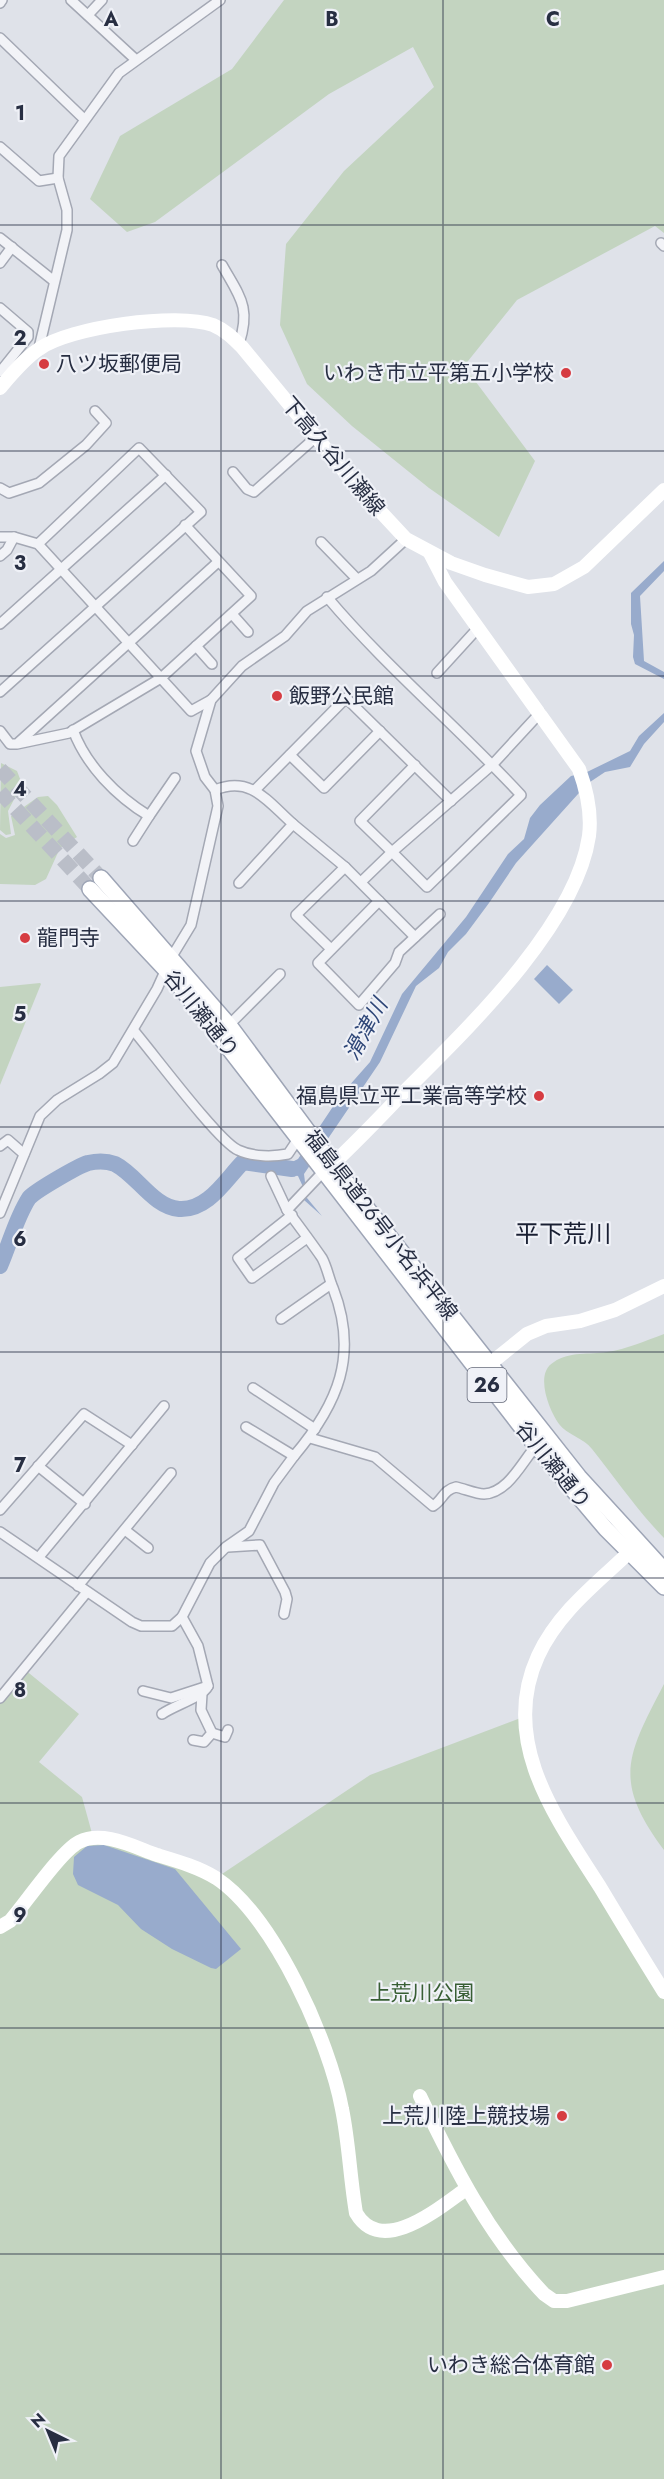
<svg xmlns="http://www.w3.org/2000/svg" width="664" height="2479" font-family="Jost,'Noto Sans JP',sans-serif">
  <rect width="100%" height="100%" fill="#dfe2e9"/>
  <g fill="#c3d4c0">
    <path d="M284,0H664V233L655,226L517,300L464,366L535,461L499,537L429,488L352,426L307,384L280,325L286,244L344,171L434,87L413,47L329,94L155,222L127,232L90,199L120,136L232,69Z"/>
    <path d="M1,763L17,771L22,784L8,811L11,834L6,835L0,830Z"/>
    <path d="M48,796L57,805L77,837L60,848L46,879L35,885L0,884V834L6,838L15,835L11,816L38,797Z"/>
    <path d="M40,983L41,984L0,1085V987Z"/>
    <path d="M664,1334V1538C637,1510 616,1479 592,1449C584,1438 567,1435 559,1424C549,1410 534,1373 554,1362C570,1351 589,1355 607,1352C627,1349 645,1341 664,1334Z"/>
    <path d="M24,1669L79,1714L39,1762L82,1797L93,1837L216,1878L370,1775L526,1716L533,1766L664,1992V2479H0V1698Z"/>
    <path d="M664,1684V1850C612,1780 627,1756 664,1684Z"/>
  </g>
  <g fill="#98abcc">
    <path d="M664,561V571L640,596L644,661L664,672V679L635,664L633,657L634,635L631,624V593Z"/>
    <path d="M664,713V722L644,744L630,767L605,772L587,784L516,863L489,903L466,934L448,952L439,968L416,986L380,1062L304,1174L307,1198L322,1216L304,1200V1189L298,1176L269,1170V1161L292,1162L298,1159L340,1096L370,1062L402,994L466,917L508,854L524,839L530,818L540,805L571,776L587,772L630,751L639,736Z"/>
    <path d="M547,965L573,990L559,1004L534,979Z"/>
    <path d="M104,1845L175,1869L241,1949L216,1969L211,1968L172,1949L141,1929L118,1905L78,1885L73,1874L74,1857L87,1846Z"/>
  </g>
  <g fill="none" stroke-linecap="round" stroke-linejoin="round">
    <path stroke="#98abcc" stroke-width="16" d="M0,1266C10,1243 16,1218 29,1198C35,1191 78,1166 88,1163C97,1161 107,1161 115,1164C137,1175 153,1207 179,1209C208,1211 226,1179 243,1162L292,1169"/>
    <g stroke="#babec8" stroke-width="15" stroke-dasharray="15 8" stroke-linecap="butt">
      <path d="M0,769L101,878"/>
      <path d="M0,792L90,889"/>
    </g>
    <g stroke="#a4a8b4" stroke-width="12">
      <g id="street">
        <path d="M71,0L135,59"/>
        <path d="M0,3L2,0"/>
        <path d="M88,15L102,0"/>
        <path d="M0,38L84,119"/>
        <path d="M0,147L39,181L58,178"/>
        <path d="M0,238L54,281"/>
        <path d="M661,243L664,246"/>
        <path d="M0,263L12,247"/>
        <path d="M222,265C240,297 251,307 239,344"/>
        <path d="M0,308L28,332V337L0,372"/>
        <path d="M39,348L67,230V210L58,178L59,156L119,73L220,0"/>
        <path d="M233,472L247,489L254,492L316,437"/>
        <path d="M0,488L9,493L39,483L86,445L106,423L95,411"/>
        <path d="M0,537H14L38,544L191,711L211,700"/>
        <path d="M321,542L357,579"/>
        <path d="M0,556L7,550L14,537"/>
        <path d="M327,597C387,668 458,727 521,795L427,887L392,852L361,882"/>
        <path d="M232,614L248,632"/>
        <path d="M0,624L166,475"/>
        <path d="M196,646L212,664"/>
        <path d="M437,673L478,628"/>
        <path d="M0,692L201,512L139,448L38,544"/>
        <path d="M73,730C86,765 116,796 149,816L175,778"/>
        <path d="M0,731L10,744H17L69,733L161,678L251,596L185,525"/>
        <path d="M19,742L218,562"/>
        <path d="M290,755L324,788L380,731"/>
        <path d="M415,765L360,821L392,852L493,764L540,713"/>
        <path d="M215,790C251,775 268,802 293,824L239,883"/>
        <path d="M255,790L346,698L451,801"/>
        <path d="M293,824L345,867L415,937"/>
        <path d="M133,841L149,816"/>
        <path d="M379,901L318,963L359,1005L395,963L399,952L440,914"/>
        <path d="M331,949L296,915L345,867"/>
        <path d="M229,1025L280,974"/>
        <path d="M134,1031C152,1052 219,1142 238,1150C253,1157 273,1157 288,1154L298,1139"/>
        <path d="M0,1146L8,1140L24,1154"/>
        <path d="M271,1176L287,1210"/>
        <path d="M0,1213L40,1116L57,1100L99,1074L113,1063L157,989L171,958L191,925L218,806L215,790L205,777L196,751L211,700L242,666L285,636L307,611L371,571L406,539"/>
        <path d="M292,1215L238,1258L252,1278L307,1238"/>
        <path d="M281,1319L331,1284"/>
        <path d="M253,1388L315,1429"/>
        <path d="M246,1427L294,1456C338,1404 359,1355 333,1288C329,1279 327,1267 322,1258C311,1242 299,1226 287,1210L324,1171"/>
        <path d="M310,1438L375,1457L433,1506C443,1500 443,1490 456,1487C465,1489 476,1494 484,1494C508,1493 522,1462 536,1446"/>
        <path d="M38,1466L85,1504"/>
        <path d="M0,1510L84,1414L132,1445"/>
        <path d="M125,1530L148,1548"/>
        <path d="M0,1532L132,1622L141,1626H172L182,1617L210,1563L226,1547L249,1531L274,1483L294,1456"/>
        <path d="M228,1547L260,1545L285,1592L287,1599L284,1614"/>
        <path d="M39,1557L164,1406"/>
        <path d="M78,1586L171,1473"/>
        <path d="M143,1691L171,1698L208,1686"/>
        <path d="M0,1698L87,1592"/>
        <path d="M162,1714C175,1705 203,1697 208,1686L198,1646L182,1617"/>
        <path d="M212,1733L225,1737L228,1730"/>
        <path d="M193,1740L204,1742L212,1733L201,1710L202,1694"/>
      </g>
    </g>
    <g stroke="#9ea5b6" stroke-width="18">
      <g id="primary">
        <path d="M101,878L229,1025L332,1164L579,1477L664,1570"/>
        <path d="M90,889L166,970L203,1015L536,1446L606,1529L664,1587"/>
      </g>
    </g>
    <use href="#street" stroke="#f2f3f7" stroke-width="9"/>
    <g stroke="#fff" stroke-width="14">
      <path d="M0,388C11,375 24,359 39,349C69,327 178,312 213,325C225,330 233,338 242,347L353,482L406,539L451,563L485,575L528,587L554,584L584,567L664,490"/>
      <path d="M325,1171C353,1146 379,1118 405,1091C467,1029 576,925 589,836C592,813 587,791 579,769L445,582L430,553"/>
      <path d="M481,1371L527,1334L546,1326L580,1321L615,1310L664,1286"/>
      <path d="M637,1545C601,1580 559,1610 538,1656C499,1741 556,1818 600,1887C621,1922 642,1957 664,1992"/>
      <path d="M0,1927L10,1921C25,1904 61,1851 79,1842C103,1830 134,1847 157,1855C177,1861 198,1867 216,1878C274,1916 330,2043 342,2109C349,2143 350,2178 356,2213C382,2257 439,2208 466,2189"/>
      <path d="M420,2096C454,2167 489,2236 544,2294L554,2301H567L664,2277"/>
    </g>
    <use href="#primary" stroke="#fff" stroke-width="15"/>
  </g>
  <path fill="none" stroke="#272e42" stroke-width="1.5" stroke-opacity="0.55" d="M221,0V2479M443,0V2479M0,225H664M0,451H664M0,676H664M0,901H664M0,1127H664M0,1352H664M0,1578H664M0,1803H664M0,2028H664M0,2254H664"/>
  <g fill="#d63c42" stroke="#eff1f7" stroke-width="2">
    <circle cx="44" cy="364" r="6"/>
    <circle cx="566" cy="373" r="6"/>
    <circle cx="277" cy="696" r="6"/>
    <circle cx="25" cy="938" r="6"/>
    <circle cx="539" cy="1096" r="6"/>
    <circle cx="562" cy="2116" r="6"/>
    <circle cx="607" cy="2365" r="6"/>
  </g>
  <g text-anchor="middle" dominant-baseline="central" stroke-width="4.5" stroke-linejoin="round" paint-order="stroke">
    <rect fill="#eff1f7" stroke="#636878" stroke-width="1.5" x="467.5" y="1368" width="39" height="34" rx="4.5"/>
    <g font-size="20" font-weight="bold" fill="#272e42">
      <text x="487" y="1385">26</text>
    </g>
    <g font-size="21" fill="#272e42" stroke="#eff1f7" text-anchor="end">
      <text x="56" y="364" text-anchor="start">八ツ坂郵便局</text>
      <text x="554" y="373">いわき市立平第五小学校</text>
      <text x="289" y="696" text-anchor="start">飯野公民館</text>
      <text x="37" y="938" text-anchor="start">龍門寺</text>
      <text x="527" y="1096">福島県立平工業高等学校</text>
      <text x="550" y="2116">上荒川陸上競技場</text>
      <text x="595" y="2365">いわき総合体育館</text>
    </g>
    <g font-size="21" fill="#272e42" stroke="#eff1f7">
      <text transform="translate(333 456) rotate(50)">下高久谷川瀬線</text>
      <text transform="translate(201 1014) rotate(51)">谷川瀬通り</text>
      <text transform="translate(381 1225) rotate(52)">福島県道26号小名浜平線</text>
      <text transform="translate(553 1465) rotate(51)">谷川瀬通り</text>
    </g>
    <g font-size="21" fill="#375e33" stroke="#eff1f7">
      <text x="422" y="1993">上荒川公園</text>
    </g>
    <g font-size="22" font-style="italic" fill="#2f4778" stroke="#eff1f7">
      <text transform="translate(365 1029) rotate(-61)">滑津川</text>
    </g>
    <g font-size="24" fill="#191f32" stroke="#eff1f7">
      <text x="563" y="1233">平下荒川</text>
    </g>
  </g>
  <g font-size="20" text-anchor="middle" font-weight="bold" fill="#272e42" stroke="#eff1f7" stroke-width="4.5" stroke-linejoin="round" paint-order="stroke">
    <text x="111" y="26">A</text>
    <text x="332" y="26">B</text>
    <text x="553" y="26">C</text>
    <text x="20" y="120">1</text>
    <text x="20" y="345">2</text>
    <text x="20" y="570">3</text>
    <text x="20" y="796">4</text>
    <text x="20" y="1021">5</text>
    <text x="20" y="1246">6</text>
    <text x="20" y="1472">7</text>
    <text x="20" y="1697">8</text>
    <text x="20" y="1922">9</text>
  </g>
  <g transform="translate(48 2431) rotate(317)" stroke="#eff1f7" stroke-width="4.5" paint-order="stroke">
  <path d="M0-4.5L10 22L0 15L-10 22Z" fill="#272e42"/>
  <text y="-9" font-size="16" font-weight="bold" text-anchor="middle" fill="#272e42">N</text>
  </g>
</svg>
